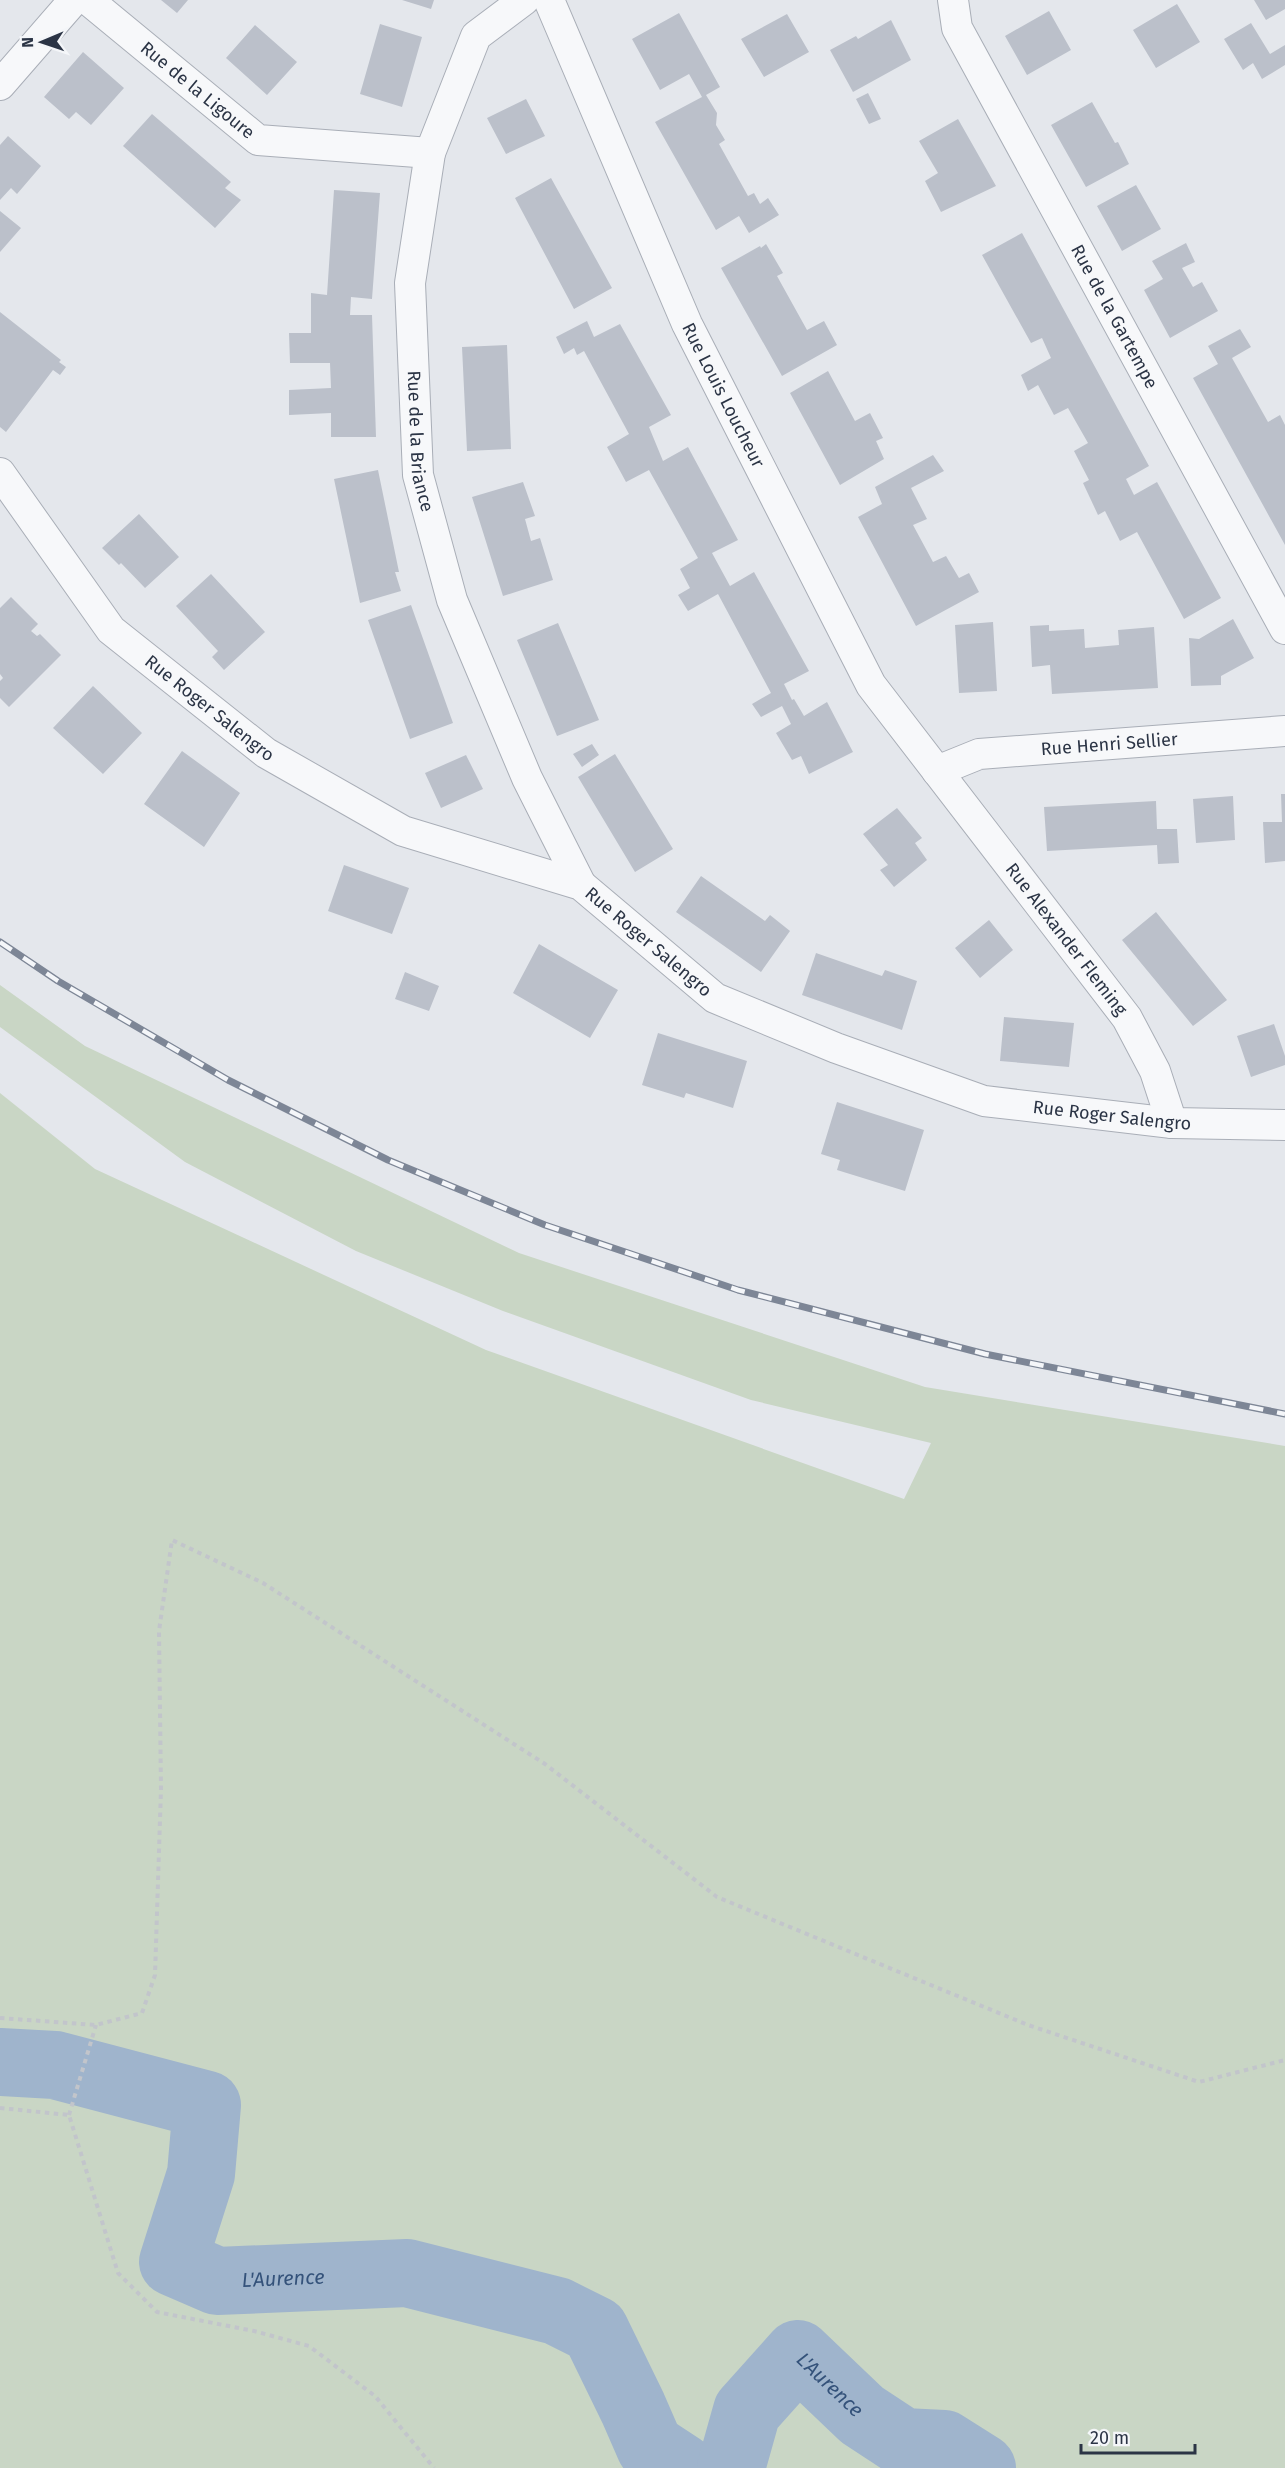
<svg xmlns="http://www.w3.org/2000/svg" width="1285" height="2468" font-family="'Fira Sans',sans-serif">
<style>
.green{fill:#c9d6c5}
.lines{fill:none;stroke-linecap:round;stroke-linejoin:round}
.river{stroke:#9fb4cc;stroke-width:68}
.building{fill:#bbc0ca}
.minor-casing{stroke:#a9aeb7;stroke-width:32}
.path{stroke:#c2c5cb;stroke-width:4;stroke-dasharray:4.5 4.5;stroke-linecap:butt}
.minor{stroke:#f7f8fa;stroke-width:30}
.rail-casing{stroke:#7d8696;stroke-width:7}
.rail{stroke:#f4f6f9;stroke-width:4.5;stroke-dasharray:14;stroke-linecap:butt}
.labels{text-anchor:middle;stroke-width:6;stroke-linejoin:round;paint-order:stroke}
.street-label{font-size:18px;fill:#2b3445;stroke:#f4f6f9}
.water-label{font-size:20px;font-style:italic;fill:#34527a;stroke:#f4f6f9}
</style>
<rect width="100%" height="100%" fill="#e4e7ec"/>
<!-- green -->
<path class="green" d="M 0,985 L 85,1046 L 519,1253 L 925,1387 L 1285,1446 L 1285,2468 L 0,2468 L 0,1093 L 95,1169 L 486,1350 L 904,1499 L 931,1443 L 751,1400 L 503,1311 L 356,1251 L 185,1162 L 15,1038 L 0,1027 Z"/>
<g class="lines">
<!-- river -->
<g class="river">
<path id="s1" d="M 0,2062 L 55,2065 L 207,2105 L 201,2174 L 173,2262 L 217,2281 L 407,2273 L 557,2311 L 595,2330 L 633,2408 L 650,2447 L 682,2468"/>
<path id="s2" d="M 731,2468 L 747,2411 L 798,2354 L 862,2415 L 903,2442 L 944,2444 L 982,2468"/>
</g>
</g>
<!-- building -->
<path class="building" d="M 161,0 L 188,0 L 177,13 Z
M 402,0 L 434,0 L 431,9 Z
M 1254,0 L 1285,0 L 1285,9 L 1266,20 Z
M 1177,4 L 1200,42 L 1156,68 L 1133,30 Z
M 1049,11 L 1071,50 L 1027,75 L 1005,36 Z
M 679,13 L 720,87 L 706,95 L 717,113 L 716,125 L 725,140 L 719,144 L 748,196 L 754,193 L 760,204 L 768,198 L 779,215 L 749,233 L 739,216 L 716,230 L 655,122 L 702,97 L 689,74 L 660,90 L 632,39 Z
M 787,14 L 809,52 L 764,77 L 741,39 Z
M 891,20 L 911,60 L 853,92 L 830,50 L 856,36 L 858,39 Z
M 1251,23 L 1270,54 L 1285,45 L 1285,65 L 1262,79 L 1253,63 L 1243,70 L 1224,39 Z
M 380,24 L 422,37 L 402,107 L 360,94 Z
M 255,25 L 297,62 L 267,95 L 226,58 Z
M 83,52 L 124,88 L 91,125 L 76,112 L 69,119 L 44,97 Z
M 868,93 L 881,119 L 869,124 L 856,99 Z
M 526,99 L 545,136 L 506,154 L 487,118 Z
M 1092,102 L 1115,143 L 1118,142 L 1129,164 L 1086,187 L 1051,125 Z
M 152,114 L 231,182 L 225,188 L 241,200 L 215,228 L 123,146 Z
M 958,119 L 996,186 L 941,212 L 925,181 L 938,173 L 919,141 Z
M 8,136 L 41,166 L 17,194 L 11,188 L 0,200 L 0,145 Z
M 551,178 L 612,288 L 574,309 L 515,198 Z
M 1136,185 L 1161,229 L 1122,251 L 1097,206 Z
M 334,190 L 380,193 L 372,299 L 351,297 L 350,315 L 372,315 L 376,437 L 331,437 L 331,413 L 289,415 L 289,390 L 331,388 L 330,363 L 290,363 L 289,333 L 311,333 L 311,293 L 327,295 Z
M 0,211 L 21,228 L 0,252 Z
M 1022,233 L 1149,466 L 1126,479 L 1134,495 L 1157,482 L 1221,598 L 1184,619 L 1137,532 L 1120,541 L 1105,511 L 1098,515 L 1083,483 L 1089,480 L 1074,451 L 1088,443 L 1068,408 L 1054,415 L 1038,385 L 1028,391 L 1021,375 L 1051,358 L 1042,338 L 1031,343 L 982,255 Z
M 1186,243 L 1195,262 L 1182,268 L 1193,287 L 1202,282 L 1218,311 L 1170,338 L 1144,290 L 1163,279 L 1152,261 Z
M 766,244 L 783,273 L 777,276 L 807,330 L 824,321 L 837,345 L 782,376 L 721,268 L 760,246 L 761,248 Z
M 0,312 L 61,360 L 59,362 L 66,367 L 60,375 L 53,370 L 6,432 L 0,427 Z
M 587,321 L 594,337 L 620,324 L 671,415 L 649,427 L 663,461 L 688,447 L 738,540 L 712,553 L 730,586 L 754,572 L 809,671 L 784,684 L 792,700 L 794,699 L 804,716 L 827,702 L 853,752 L 809,774 L 801,756 L 792,760 L 776,733 L 791,724 L 782,706 L 761,717 L 752,704 L 771,693 L 718,594 L 688,611 L 678,595 L 690,588 L 680,569 L 698,558 L 649,470 L 626,482 L 607,447 L 629,434 L 584,351 L 577,355 L 574,348 L 564,354 L 556,337 Z
M 1240,329 L 1251,347 L 1232,358 L 1268,422 L 1280,415 L 1285,425 L 1285,545 L 1193,378 L 1218,364 L 1208,346 Z
M 507,345 L 511,449 L 467,451 L 462,347 Z
M 828,371 L 855,421 L 870,413 L 883,438 L 876,441 L 884,459 L 840,485 L 790,393 Z
M 933,455 L 944,471 L 911,488 L 927,519 L 913,525 L 933,562 L 946,556 L 959,578 L 969,573 L 979,592 L 916,626 L 858,517 L 882,504 L 875,487 Z
M 378,470 L 399,572 L 395,572 L 401,591 L 360,603 L 334,479 Z
M 523,482 L 535,516 L 525,519 L 531,541 L 540,538 L 553,580 L 503,596 L 472,497 Z
M 139,514 L 179,557 L 145,588 L 121,563 L 119,565 L 102,548 Z
M 211,574 L 265,632 L 224,670 L 212,657 L 218,651 L 176,606 Z
M 11,597 L 38,624 L 31,631 L 37,636 L 40,634 L 61,655 L 9,707 L 0,698 L 0,681 L 3,678 L 0,674 L 0,608 Z
M 411,605 L 453,723 L 410,739 L 368,620 Z
M 1233,619 L 1254,658 L 1221,676 L 1221,685 L 1191,686 L 1189,638 L 1199,639 Z
M 993,622 L 997,691 L 959,693 L 955,625 Z
M 558,623 L 599,720 L 557,736 L 517,640 Z
M 1049,625 L 1049,631 L 1084,629 L 1085,648 L 1119,645 L 1118,630 L 1154,627 L 1158,688 L 1052,694 L 1050,665 L 1032,667 L 1030,626 Z
M 93,686 L 142,733 L 103,774 L 53,728 Z
M 592,744 L 599,755 L 582,767 L 573,754 Z
M 182,751 L 240,793 L 204,847 L 144,804 Z
M 615,754 L 673,849 L 635,872 L 578,777 Z
M 466,755 L 483,789 L 441,808 L 425,773 Z
M 1281,794 L 1285,794 L 1285,861 L 1265,863 L 1263,822 L 1282,822 Z
M 1233,796 L 1235,840 L 1196,843 L 1193,799 Z
M 1156,801 L 1157,829 L 1177,829 L 1179,863 L 1158,864 L 1157,845 L 1047,851 L 1044,807 Z
M 897,808 L 922,838 L 915,843 L 927,860 L 894,887 L 880,870 L 888,865 L 863,834 Z
M 344,865 L 409,888 L 392,934 L 328,911 Z
M 701,876 L 765,921 L 770,915 L 790,931 L 761,972 L 676,912 Z
M 1156,912 L 1227,1000 L 1193,1026 L 1122,940 Z
M 989,920 L 1013,950 L 980,978 L 955,948 Z
M 539,944 L 618,990 L 590,1038 L 513,993 Z
M 816,953 L 882,976 L 885,970 L 917,981 L 902,1030 L 802,995 Z
M 405,972 L 439,986 L 429,1011 L 395,999 Z
M 1004,1017 L 1074,1023 L 1069,1067 L 1000,1061 Z
M 1274,1024 L 1285,1056 L 1285,1065 L 1251,1077 L 1237,1036 Z
M 658,1033 L 747,1061 L 733,1108 L 686,1093 L 684,1098 L 642,1085 Z
M 837,1102 L 924,1130 L 905,1191 L 837,1170 L 840,1160 L 821,1154 Z"/>
<g class="lines">
<!-- minor casing -->
<g class="minor-casing">
<g id="minor">
<path id="s3" d="M 88,0 L 258,140 L 430,153"/>
<path id="s4" d="M 524,0 L 476,36 L 430,153 L 410,283 L 418,475 L 452,600 L 527,778 L 581,885"/>
<path id="s5" d="M 549,0 L 687,324 L 871,685 L 1127,1018 L 1155,1071 L 1172,1123"/>
<path id="s6" d="M 953,0 L 957,28 L 1285,629"/>
<path d="M 0,85 L 74,0"/>
<path id="s7" d="M 0,473 L 111,630 L 266,753 L 403,831 L 581,885 L 715,998 L 836,1048 L 984,1101 L 1172,1123 L 1285,1125"/>
<path id="s8" d="M 937,771 L 979,754 L 1285,731"/>
</g>
</g>
<!-- path -->
<path class="path" d="M 0,2018 L 96,2025 L 142,2013 L 155,1975 L 161,1789 L 159,1631 L 172,1540 L 263,1583 L 545,1764 L 717,1897 L 1028,2025 L 1199,2082 L 1285,2060
M 0,2108 L 69,2115 L 118,2273 L 157,2312 L 254,2331 L 309,2346 L 375,2396 L 434,2468
M 69,2115 L 96,2025"/>
<!-- minor -->
<use href="#minor" class="minor"/>
<!-- rail casing -->
<g class="rail-casing">
<path id="rail" d="M 0,942 L 58,981 L 228,1080 L 388,1160 L 545,1225 L 738,1290 L 985,1354 L 1285,1414"/>
</g>
<!-- rail -->
<use href="#rail" class="rail"/>
</g>
<g class="labels">
<!-- street labels -->
<g class="street-label">
<text dy="6" stroke="none"><textPath href="#s3" startOffset="142">Rue de la Ligoure</textPath></text>
<text dy="6" stroke="none"><textPath href="#s6" startOffset="357">Rue de la Gartempe</textPath></text>
<text dy="6" stroke="none"><textPath href="#s5" startOffset="432">Rue Louis Loucheur</textPath></text>
<text dy="6" stroke="none"><textPath href="#s4" startOffset="476">Rue de la Briance</textPath></text>
<text dy="6" stroke="none"><textPath href="#s7" startOffset="318">Rue Roger Salengro</textPath></text>
<text dy="6" stroke="none"><textPath href="#s8" startOffset="176">Rue Henri Sellier</textPath></text>
<text dy="6" stroke="none"><textPath href="#s5" startOffset="1078">Rue Alexander Fleming</textPath></text>
<text dy="6" stroke="none"><textPath href="#s7" startOffset="822">Rue Roger Salengro</textPath></text>
<text dy="6" stroke="none"><textPath href="#s7" startOffset="1326">Rue Roger Salengro</textPath></text>
</g>
<!-- water labels -->
<g class="water-label">
<text dy="7" stroke="none"><textPath href="#s1" startOffset="488">L'Aurence</textPath></text>
<text dy="7" stroke="none"><textPath href="#s2" startOffset="180">L'Aurence</textPath></text>
</g>
</g>
<!-- north arrow -->
<g transform="translate(42 42) rotate(268)" stroke="#f4f6f9" stroke-width="4.5" paint-order="stroke">
<path d="M0-4.5L10 22L0 15L-10 22Z" fill="#2b3445"/>
<text y="-9" font-size="16" font-weight="bold" text-anchor="middle" fill="#2b3445">N</text>
</g>
<!-- scale -->
<path d="M1081 2444v9h114v-9" fill="none" stroke="#2b3445" stroke-width="3"/>
<text x="1090" y="2444" font-size="18" fill="#2b3445" stroke="#f4f6f9" stroke-width="4.5" paint-order="stroke">20 m</text>
</svg>
